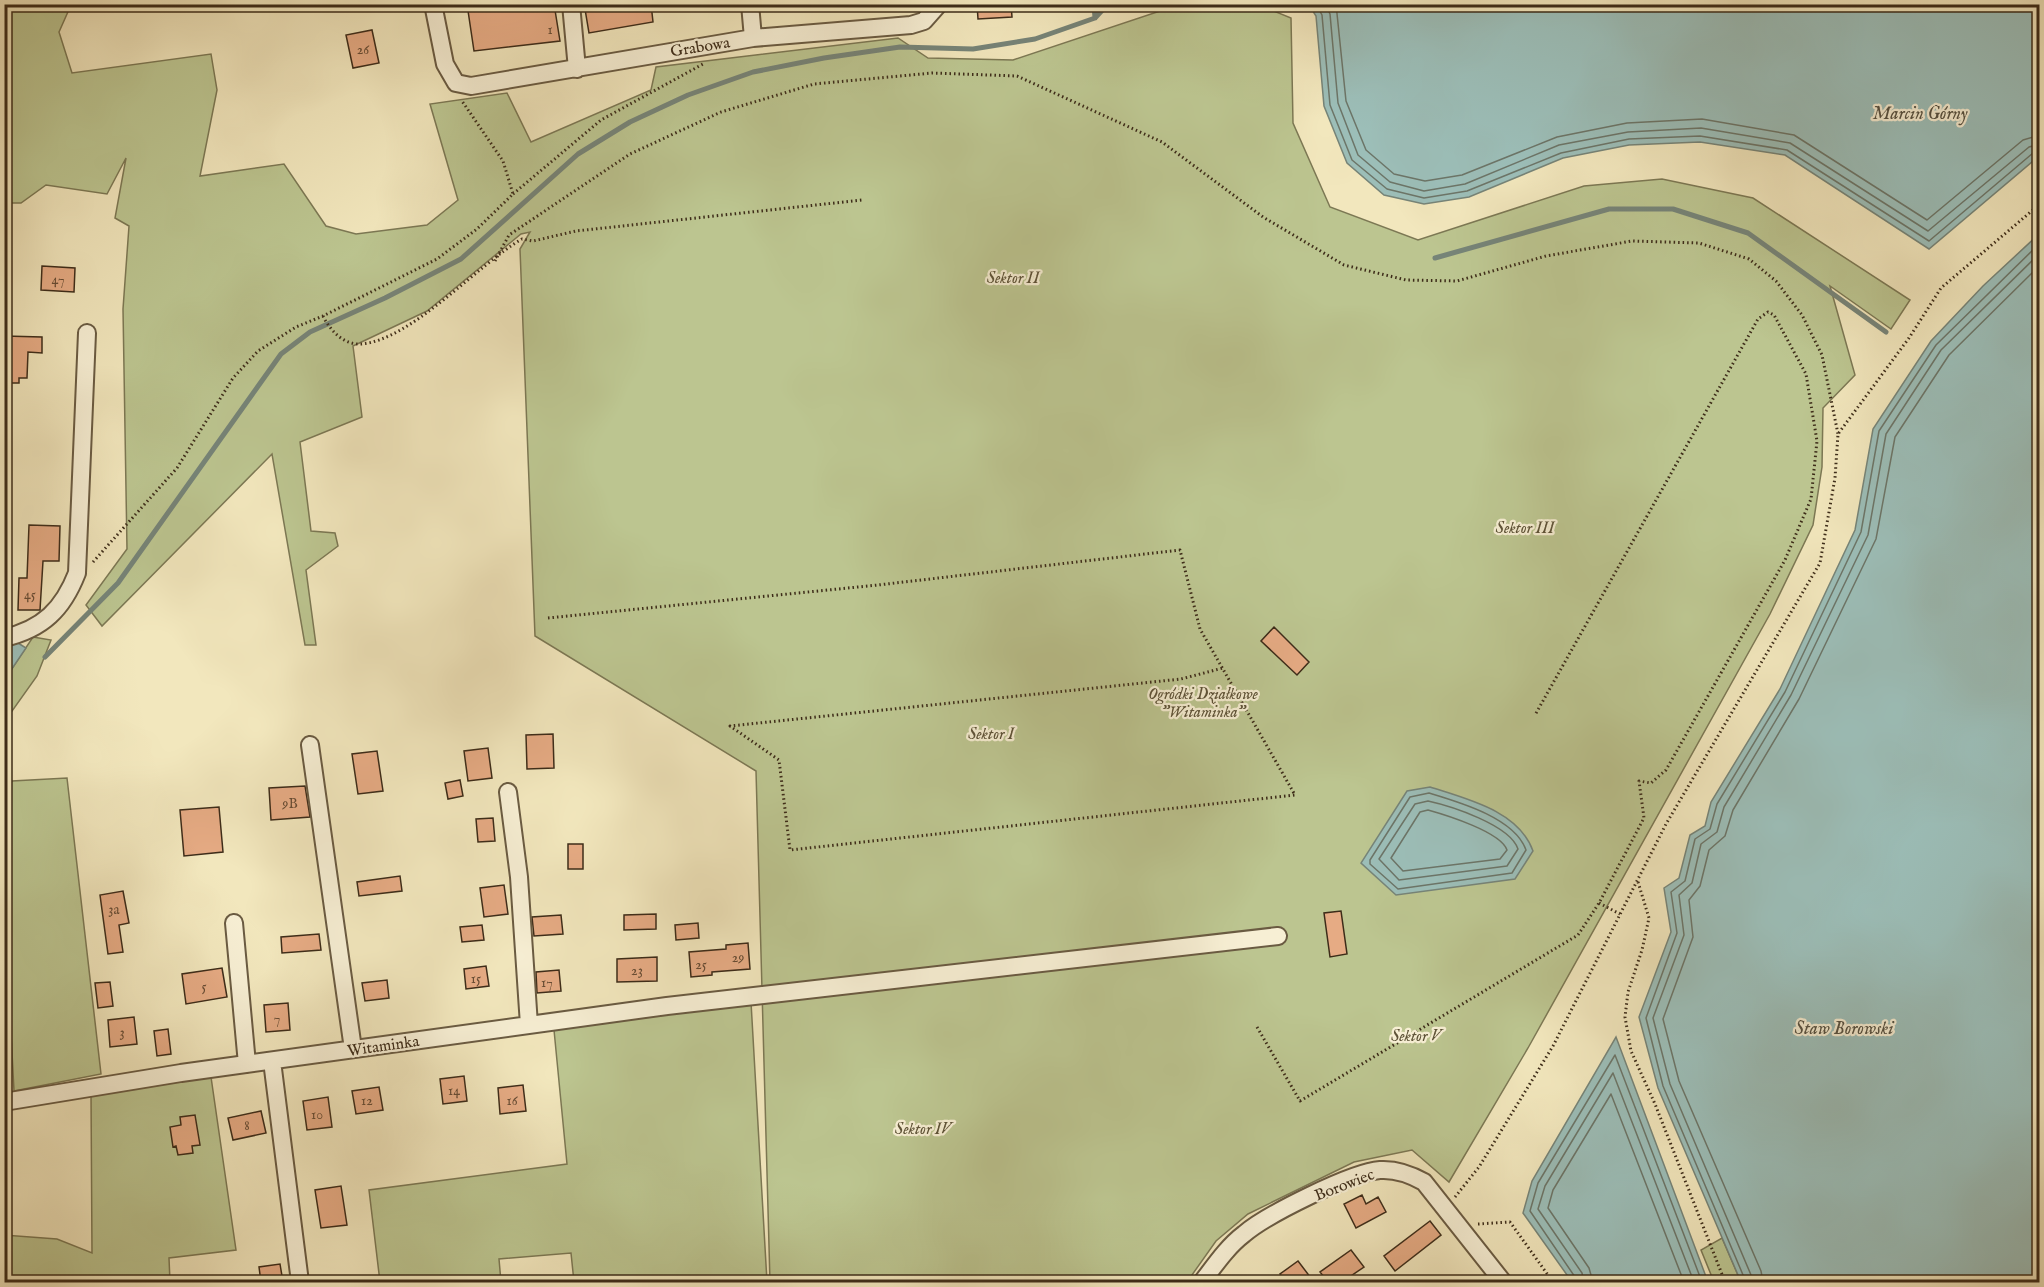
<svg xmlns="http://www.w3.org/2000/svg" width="2044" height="1287" font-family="'IM FELL English',serif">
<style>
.green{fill:#bcc590;stroke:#7c7854;stroke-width:1.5}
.water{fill:#9cbeb8;stroke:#768478;stroke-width:1.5}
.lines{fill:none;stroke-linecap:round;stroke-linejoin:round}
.shore{stroke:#6c7568;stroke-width:1.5}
.stream{stroke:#768478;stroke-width:5}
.building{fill:#e6ab84;stroke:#3d2c19;stroke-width:1.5}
.minor-casing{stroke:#6a5b42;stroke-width:20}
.path{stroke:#3d2c19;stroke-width:3;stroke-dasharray:1.5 3;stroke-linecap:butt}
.minor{stroke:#f7efd4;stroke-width:16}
.labels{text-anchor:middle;stroke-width:4.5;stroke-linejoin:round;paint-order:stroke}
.number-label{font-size:14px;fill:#674c34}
.street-label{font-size:16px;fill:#3d2c19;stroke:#f7efd4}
.park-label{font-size:16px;font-style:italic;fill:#5d5237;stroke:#f7efd4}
.water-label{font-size:18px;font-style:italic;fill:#555041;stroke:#f7efd4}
</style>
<rect width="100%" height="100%" fill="#f2e7bd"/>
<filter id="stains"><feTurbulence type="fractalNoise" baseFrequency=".00333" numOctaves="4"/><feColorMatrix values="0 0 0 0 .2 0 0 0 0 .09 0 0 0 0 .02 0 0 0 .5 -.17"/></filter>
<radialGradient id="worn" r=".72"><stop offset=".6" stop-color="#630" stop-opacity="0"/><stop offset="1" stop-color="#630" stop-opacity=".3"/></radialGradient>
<!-- green -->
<path class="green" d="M 4,5 L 71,5 L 59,32 L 72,73 L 211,54 L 217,90 L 200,176 L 284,164 L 326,226 L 356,234 L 427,225 L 458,200 L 430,104 L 507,93 L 531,142 L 651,90 L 656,67 L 898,38 L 928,58 L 1013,60 L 1178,5 L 1259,5 L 1291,18 L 1293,123 L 1330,207 L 1418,240 L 1584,186 L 1662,179 L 1753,198 L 1910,300 L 1891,329 L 1830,286 L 1855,375 L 1823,408 L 1822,467 L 1813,525 L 1770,614 L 1528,1048 L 1449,1182 L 1412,1150 L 1354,1162 L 1248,1214 L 1216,1241 L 1187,1282 L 770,1282 L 756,771 L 535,636 L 520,249 L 530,232 L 521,234 L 427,311 L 353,346 L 362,417 L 300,442 L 311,531 L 335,533 L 338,546 L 306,570 L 316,645 L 305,645 L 272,454 L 102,626 L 86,605 L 127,549 L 123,309 L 129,226 L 115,218 L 126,158 L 107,194 L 46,185 L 21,203 L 5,203 Z
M 33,637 L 51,640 L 37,676 L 5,721 L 5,679 Z
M 67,778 L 101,1074 L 14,1091 L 10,1014 L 4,1014 L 5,796 L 12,781 Z
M 751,1002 L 767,1282 L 574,1282 L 571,1253 L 499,1259 L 501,1282 L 380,1282 L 369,1190 L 567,1164 L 554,1030 Z
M 211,1077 L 236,1250 L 169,1258 L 170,1282 L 5,1282 L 4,1235 L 57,1239 L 92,1253 L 91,1093 Z
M 1722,1238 L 1741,1282 L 1714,1282 L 1701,1250 Z"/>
<!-- water -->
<path class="water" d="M 1309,5 L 2039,5 L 2039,156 L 1929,249 L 1785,155 L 1700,142 L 1629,145 L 1563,158 L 1469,197 L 1424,204 L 1384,195 L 1347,163 L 1324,106 L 1316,16 Z
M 2039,234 L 2039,1282 L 1741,1282 L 1658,1088 L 1639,1017 L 1671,932 L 1664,888 L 1679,878 L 1690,835 L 1705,826 L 1711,802 L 1780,689 L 1855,530 L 1873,429 L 1931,341 L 1983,286 Z
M 18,643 L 26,648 L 5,679 L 5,647 Z
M 1430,787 C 1467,799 1519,811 1533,851 L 1515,879 L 1396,895 L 1361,863 L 1407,791 Z
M 1616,1037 L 1708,1282 L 1572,1282 L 1523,1213 L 1532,1181 Z"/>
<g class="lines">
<!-- shore -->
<path class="shore" d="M 1316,4 L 1322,15 L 1330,105 L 1352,160 L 1387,189 L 1424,198 L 1467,191 L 1561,153 L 1629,139 L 1700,136 L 1787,150 L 1929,241 L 2033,153 L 2040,151
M 1325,4 L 1330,14 L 1338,103 L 1358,155 L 1390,182 L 1424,191 L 1465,184 L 1559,145 L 1628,132 L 1701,128 L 1790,143 L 1928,231 L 2029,147 L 2040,144
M 1336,4 L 1346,101 L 1366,150 L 1394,174 L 1425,181 L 1462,175 L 1557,137 L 1627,123 L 1702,119 L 1794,135 L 1927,220 L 2023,140 L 2040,135
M 1429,793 C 1459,802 1515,818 1526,850 L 1512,873 L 1398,889 L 1370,864 L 1370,860 L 1410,797 Z
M 1428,801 C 1451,806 1510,825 1518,849 L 1507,866 L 1399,880 L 1379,859 L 1415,804 Z
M 1428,810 C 1446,815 1501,832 1507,850 L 1500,859 L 1403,871 L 1391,858 L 1420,812 Z
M 1576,1282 L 1575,1277 L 1530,1211 L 1538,1183 L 1615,1055 L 1702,1282
M 1584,1282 L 1582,1273 L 1538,1209 L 1545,1186 L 1613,1073 L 1694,1282
M 1593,1282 L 1589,1268 L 1548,1208 L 1553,1190 L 1611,1094 L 1684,1282
M 1746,1282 L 1663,1086 L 1646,1018 L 1677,933 L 1671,892 L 1685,881 L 1695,839 L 1710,829 L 1717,804 L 1785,692 L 1861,532 L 1879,431 L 1936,345 L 2040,243
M 1754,1282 L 1670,1084 L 1653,1018 L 1684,935 L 1679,895 L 1692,883 L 1701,844 L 1717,832 L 1724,807 L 1791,695 L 1868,535 L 1886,434 L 1941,350 L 2040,253
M 1763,1282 L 1761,1271 L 1679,1081 L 1663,1019 L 1693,937 L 1689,900 L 1700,886 L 1709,850 L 1725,836 L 1733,810 L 1799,699 L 1876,539 L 1895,437 L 1949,355 L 2040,265"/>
<!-- stream -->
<path class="stream" d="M 1094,4 L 1095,18
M 1435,258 L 1609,209 L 1673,209 L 1748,233 L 1886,332
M 45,657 L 118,583 L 281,354 L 310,332 L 385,298 L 461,259 L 578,154 L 630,122 L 688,95 L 753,72 L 824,58 L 900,47 L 973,49 L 1035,39 L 1095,18 L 1108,4"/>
</g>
<!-- building -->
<path class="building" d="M 467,4 L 554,4 L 560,41 L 474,51 Z
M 613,4 L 651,4 L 653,22 L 589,33 L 585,9 Z
M 977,4 L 1011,4 L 1012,17 L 978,19 Z
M 372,30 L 379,63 L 353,68 L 346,35 Z
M 42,266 L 75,268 L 74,292 L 41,290 Z
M 4,336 L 42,337 L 42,353 L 28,352 L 27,378 L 19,378 L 19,383 L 4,383 Z
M 29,525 L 60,526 L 59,561 L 43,561 L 40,610 L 18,610 L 19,578 L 27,578 Z
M 1274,627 L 1309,662 L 1297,675 L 1261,641 Z
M 553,734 L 554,768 L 527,769 L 526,735 Z
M 488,748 L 492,778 L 468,781 L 464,751 Z
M 377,751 L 383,791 L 358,794 L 352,754 Z
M 460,780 L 463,796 L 448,799 L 445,783 Z
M 305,786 L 310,817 L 271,820 L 269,788 Z
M 219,807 L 223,852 L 184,856 L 180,810 Z
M 493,818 L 495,841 L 478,842 L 476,819 Z
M 568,844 L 583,844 L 583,869 L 568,869 Z
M 400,876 L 402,891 L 359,896 L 357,882 Z
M 504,885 L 508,914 L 484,917 L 480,888 Z
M 123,891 L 129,923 L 119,925 L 123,952 L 108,954 L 100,895 Z
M 1341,911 L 1347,954 L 1330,957 L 1324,913 Z
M 656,914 L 656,929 L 624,930 L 624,915 Z
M 561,915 L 563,934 L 534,936 L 532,917 Z
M 698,923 L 699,938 L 676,940 L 675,925 Z
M 482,925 L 484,940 L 462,942 L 460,927 Z
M 319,934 L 321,950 L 282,953 L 281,937 Z
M 748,943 L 750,969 L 712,972 L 712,975 L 691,977 L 689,952 L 726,949 L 726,945 Z
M 657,957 L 657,981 L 617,982 L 617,959 Z
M 486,966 L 489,986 L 466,989 L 464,969 Z
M 222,968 L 227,997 L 186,1004 L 182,974 Z
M 559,970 L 561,991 L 537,993 L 536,972 Z
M 387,980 L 389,998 L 365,1001 L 362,983 Z
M 110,982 L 113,1006 L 98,1008 L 95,983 Z
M 288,1003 L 290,1030 L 266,1032 L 264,1005 Z
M 134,1017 L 137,1044 L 110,1047 L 108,1020 Z
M 168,1029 L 171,1054 L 157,1056 L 154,1031 Z
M 464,1076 L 467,1101 L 443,1104 L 440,1079 Z
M 523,1085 L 526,1111 L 500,1114 L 498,1088 Z
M 379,1087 L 383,1110 L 356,1114 L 352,1091 Z
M 328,1097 L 332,1127 L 307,1130 L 303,1101 Z
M 261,1111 L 266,1133 L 233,1140 L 228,1118 Z
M 195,1115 L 200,1145 L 192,1146 L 193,1153 L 178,1155 L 176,1146 L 173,1147 L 170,1127 L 181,1125 L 180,1117 Z
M 341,1186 L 347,1225 L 321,1228 L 315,1190 Z
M 1362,1195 L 1366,1204 L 1378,1197 L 1386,1212 L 1356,1228 L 1344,1204 Z
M 1430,1221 L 1441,1235 L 1395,1271 L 1384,1256 Z
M 1351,1250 L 1364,1267 L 1342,1282 L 1328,1282 L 1320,1272 Z
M 1298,1261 L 1314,1282 L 1286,1282 L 1280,1274 Z
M 280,1264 L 283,1282 L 261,1282 L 259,1267 Z"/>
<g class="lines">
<!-- minor casing -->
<g class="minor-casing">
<path id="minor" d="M 433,4 L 445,64 L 456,83 L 471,86 L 753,38 L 911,25 L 924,21 L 939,4
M 571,4 L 577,69
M 750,4 L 753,38
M 4,638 C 43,629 63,609 77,573 L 87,333
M 310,745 L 353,1049
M 508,792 L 519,877 L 529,1025
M 234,923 L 247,1064
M 272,1061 L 300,1282
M 4,1102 L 181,1073 L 667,1006 L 1278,936
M 1202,1282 C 1215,1265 1227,1247 1244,1234 C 1266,1215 1352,1172 1380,1170 C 1396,1169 1410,1174 1424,1182 L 1503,1282"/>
</g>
<!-- path -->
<path class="path" d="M 513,194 L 601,120 L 703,64
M 495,261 L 509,235 L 630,154 L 721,112 L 814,84 L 932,73 L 1017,76 L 1162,142 L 1263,217 L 1344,265 L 1406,280 L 1457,281 L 1546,256 L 1632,241 L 1699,243 L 1749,259 L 1776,281 L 1802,315 L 1822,355 L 1838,434
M 323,316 C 330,330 343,345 361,344 C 412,340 478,264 522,239 L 533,241 L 576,231 L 862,200
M 93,562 L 177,468 L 233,378 L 258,351 L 296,327 L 323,316 L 437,259 L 477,229 L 513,194 L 503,161 L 462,101
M 548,618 L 878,585 L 1180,550 L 1200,629 L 1295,795 L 790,850 L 779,760 L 730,726 L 1181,679 L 1223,668
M 1638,882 L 1649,918 L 1642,950 L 1628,992 L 1625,1017 L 1631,1051 L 1655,1104 L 1725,1282
M 1599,903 L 1620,914
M 1257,1027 L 1300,1101 L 1578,935 L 1599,903 L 1644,818 L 1639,781 L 1651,783 L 1666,770 L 1785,560 L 1811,499 L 1817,441 L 1806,374 L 1774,315 L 1768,312 L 1758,319 L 1535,715
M 1455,1197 L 1479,1167 L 1553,1046 L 1666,824 L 1820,563 L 1835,478 L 1838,434 L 1909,338 L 1941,288 L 2040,204
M 1478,1224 L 1510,1222 L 1553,1282"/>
<!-- minor -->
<use href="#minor" class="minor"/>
</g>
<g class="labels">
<!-- number labels -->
<g class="number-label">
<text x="550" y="34">1</text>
<text x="363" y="54">26</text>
<text x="58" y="284">47</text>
<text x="30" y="599">45</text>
<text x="290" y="808">9B</text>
<text x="114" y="914">3a</text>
<text x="738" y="962">29</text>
<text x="701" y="969">25</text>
<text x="637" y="975">23</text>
<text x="476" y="983">15</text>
<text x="547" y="987">17</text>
<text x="204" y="991">5</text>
<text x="277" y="1023">7</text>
<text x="122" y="1037">3</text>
<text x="454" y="1095">14</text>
<text x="367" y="1105">12</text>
<text x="512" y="1105">16</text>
<text x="317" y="1119">10</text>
<text x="247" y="1130">8</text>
</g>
<!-- street labels -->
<g class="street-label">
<text transform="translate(700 46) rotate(-9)" y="6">Grabowa</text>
<text transform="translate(383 1045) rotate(-8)" y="6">Witaminka</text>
<text transform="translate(1344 1184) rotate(-21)" y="6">Borowiec</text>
</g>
<!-- park labels -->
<g class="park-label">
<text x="1013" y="283">Sektor II</text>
<text x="1525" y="533">Sektor III</text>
<text x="1203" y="699">Ogródki Działkowe<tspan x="1203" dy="18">"Witaminka"</tspan></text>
<text x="991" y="739">Sektor I</text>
<text x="1416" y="1041">Sektor V</text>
<text x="923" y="1134">Sektor IV</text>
</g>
<!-- water labels -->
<g class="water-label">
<text x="1920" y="119">Marcin Górny</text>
<text x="1844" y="1034">Staw Borowski</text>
</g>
</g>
<!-- margin -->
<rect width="2044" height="1287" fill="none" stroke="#f2e7bd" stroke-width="24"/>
<rect x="6" y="6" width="2032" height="1275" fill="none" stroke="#3d2c19" stroke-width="3"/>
<rect x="12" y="12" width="2020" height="1263" fill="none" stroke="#3d2c19" stroke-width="1.5"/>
<rect width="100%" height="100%" filter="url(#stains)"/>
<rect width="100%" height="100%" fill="url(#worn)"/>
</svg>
